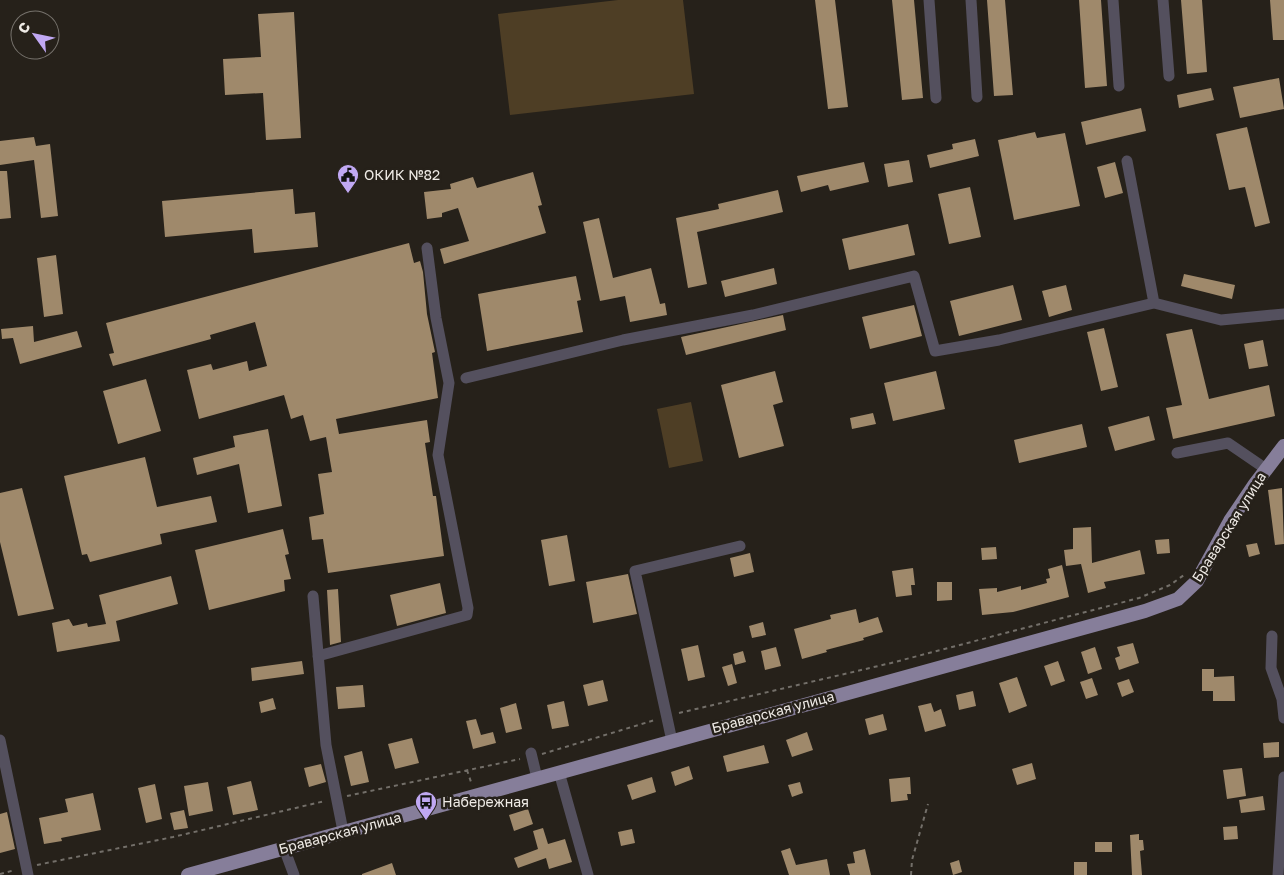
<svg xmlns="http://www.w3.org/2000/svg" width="1284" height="875" font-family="'Golos Text',sans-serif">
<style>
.green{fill:#4e3e25}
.building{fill:#9f896b}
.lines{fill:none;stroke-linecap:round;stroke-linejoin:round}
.path{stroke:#736f69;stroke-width:2;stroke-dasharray:4 4;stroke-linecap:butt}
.minor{stroke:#54505e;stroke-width:11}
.major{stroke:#867e9a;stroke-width:14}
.labels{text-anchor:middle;stroke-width:5;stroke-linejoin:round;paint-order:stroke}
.poi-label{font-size:14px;fill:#efebe6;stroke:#26211a;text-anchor:start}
.street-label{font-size:14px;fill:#efebe6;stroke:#26211a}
</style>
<rect width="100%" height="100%" fill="#26211a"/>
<!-- green -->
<path class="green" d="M 618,0 L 683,0 L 694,94 L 510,115 L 498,14 Z
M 691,402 L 703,461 L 669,468 L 657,409 Z"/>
<!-- building -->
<path class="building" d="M 815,0 L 835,0 L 848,107 L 828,109 Z
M 892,0 L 914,0 L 923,98 L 902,100 Z
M 987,0 L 1005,0 L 1013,95 L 994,96 Z
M 1079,0 L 1101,0 L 1107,86 L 1085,88 Z
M 1181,0 L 1202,0 L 1207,72 L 1187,74 Z
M 1270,0 L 1284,0 L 1284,40 L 1273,40 Z
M 294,12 L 301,138 L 266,140 L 263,93 L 225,95 L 223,59 L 261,57 L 258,14 Z
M 1279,78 L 1284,109 L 1240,118 L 1233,87 Z
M 1211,88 L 1214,100 L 1179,108 L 1177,95 Z
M 1141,108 L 1146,131 L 1086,145 L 1081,122 Z
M 1247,127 L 1270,223 L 1255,227 L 1245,187 L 1229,190 L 1216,134 Z
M 1035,132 L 1037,138 L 1065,133 L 1080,206 L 1014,220 L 998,140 Z
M 34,137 L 36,146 L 50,144 L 58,216 L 41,218 L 34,160 L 0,165 L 0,141 Z
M 975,139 L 979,156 L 930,168 L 927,155 L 953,149 L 952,144 Z
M 909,160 L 913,182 L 888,187 L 884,164 Z
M 864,162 L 869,182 L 830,191 L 828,185 L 801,192 L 797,176 Z
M 1115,162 L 1123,193 L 1105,198 L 1097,167 Z
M 0,171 L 7,171 L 11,218 L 0,219 Z
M 533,172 L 542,205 L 538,206 L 546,233 L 444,264 L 440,249 L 469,241 L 458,208 L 442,213 L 442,217 L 427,219 L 424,192 L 451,189 L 450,184 L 473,177 L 477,188 Z
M 970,187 L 981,237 L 949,244 L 938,194 Z
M 293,189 L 295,214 L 315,212 L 318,247 L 254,253 L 252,229 L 165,237 L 162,201 Z
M 778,190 L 783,212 L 697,232 L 707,284 L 688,288 L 676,218 L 719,209 L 718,204 Z
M 599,218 L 613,278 L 651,268 L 660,304 L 665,303 L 667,315 L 630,322 L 625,296 L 600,301 L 583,222 Z
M 908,224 L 915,255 L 849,270 L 842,239 Z
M 409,243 L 414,263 L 420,261 L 423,272 L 427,314 L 435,352 L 432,353 L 438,398 L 336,419 L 339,434 L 427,420 L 430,442 L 425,443 L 433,496 L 436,496 L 444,556 L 328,573 L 323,539 L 312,540 L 309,517 L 324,514 L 318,474 L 332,472 L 326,437 L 310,441 L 303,415 L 291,419 L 284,395 L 199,419 L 187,370 L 211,364 L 213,370 L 247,361 L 249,371 L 267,366 L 255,322 L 210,335 L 211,339 L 113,366 L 109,354 L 114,353 L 106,323 Z
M 56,255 L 63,314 L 44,317 L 37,258 Z
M 774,268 L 777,284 L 725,297 L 721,281 Z
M 1184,274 L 1235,285 L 1232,299 L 1181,286 Z
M 576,276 L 581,300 L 577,301 L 583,332 L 487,351 L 478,294 Z
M 1013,285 L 1022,320 L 959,336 L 950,301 Z
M 1066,285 L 1072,310 L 1049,317 L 1042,291 Z
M 914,305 L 922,336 L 870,349 L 862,317 Z
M 783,315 L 786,330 L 686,355 L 681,337 Z
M 33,326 L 34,342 L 77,331 L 82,347 L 20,364 L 13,338 L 2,339 L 1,329 Z
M 1104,328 L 1118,387 L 1101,391 L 1087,332 Z
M 1192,329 L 1209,399 L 1269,385 L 1275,416 L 1173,439 L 1166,408 L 1182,405 L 1166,334 Z
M 1263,340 L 1268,366 L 1249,369 L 1244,344 Z
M 775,371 L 783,402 L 773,405 L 784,446 L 739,458 L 721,385 Z
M 936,371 L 945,409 L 893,421 L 884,383 Z
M 146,379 L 161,431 L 118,444 L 103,391 Z
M 873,413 L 876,424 L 852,429 L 850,418 Z
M 1149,416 L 1155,440 L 1115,451 L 1108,427 Z
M 1082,424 L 1087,447 L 1019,463 L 1014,440 Z
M 268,429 L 282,506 L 248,513 L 239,464 L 197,475 L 193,458 L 235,447 L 233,436 Z
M 145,457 L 157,507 L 211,496 L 217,522 L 160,534 L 162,544 L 90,562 L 87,554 L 82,555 L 64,476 Z
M 22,488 L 54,609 L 18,616 L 0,542 L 0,493 Z
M 1282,488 L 1284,544 L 1275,545 L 1268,490 Z
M 1091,527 L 1092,563 L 1140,550 L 1145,574 L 1104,582 L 1106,588 L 1088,593 L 1081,564 L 1066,566 L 1064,550 L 1073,549 L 1073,528 Z
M 283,529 L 289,554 L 285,555 L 291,579 L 284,580 L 285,591 L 209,610 L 195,550 Z
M 567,535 L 575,581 L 549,586 L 541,540 Z
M 1169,539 L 1170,553 L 1157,554 L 1155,540 Z
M 1257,543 L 1260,554 L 1249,557 L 1246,545 Z
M 996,547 L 997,559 L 982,560 L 981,548 Z
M 750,553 L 754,572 L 734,577 L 730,558 Z
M 1062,565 L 1069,597 L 1013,612 L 982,615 L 979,589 L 997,588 L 997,592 L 1021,586 L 1021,590 L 1047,583 L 1046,579 L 1050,578 L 1048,569 Z
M 913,568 L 915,585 L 911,585 L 912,595 L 896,597 L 892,571 Z
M 628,574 L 637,614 L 593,623 L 586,582 Z
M 171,576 L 178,604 L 116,621 L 120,641 L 57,652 L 52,623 L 69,619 L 73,626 L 87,623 L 88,627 L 106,624 L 99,595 Z
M 937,582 L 952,582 L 952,600 L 937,601 Z
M 440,583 L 446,613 L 397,626 L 390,595 Z
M 338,589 L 341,642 L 330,645 L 327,590 Z
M 856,609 L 859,623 L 878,617 L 883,632 L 863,638 L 864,640 L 826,650 L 827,652 L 802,659 L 794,629 L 831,619 L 830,615 Z
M 763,622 L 766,635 L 752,638 L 749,626 Z
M 1133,643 L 1139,663 L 1119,670 L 1115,658 L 1120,656 L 1117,647 Z
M 698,645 L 705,677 L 688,681 L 681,649 Z
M 776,647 L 781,666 L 765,670 L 761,651 Z
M 1095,647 L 1102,669 L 1088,674 L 1081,652 Z
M 743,651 L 746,662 L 735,665 L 733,654 Z
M 302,661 L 304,674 L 252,681 L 251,668 Z
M 1058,661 L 1065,681 L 1051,686 L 1044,666 Z
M 732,664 L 737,683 L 728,686 L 722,667 Z
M 1202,669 L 1214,669 L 1214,677 L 1234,676 L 1235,701 L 1213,701 L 1213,691 L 1202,691 Z
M 1017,677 L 1027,706 L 1009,713 L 999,683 Z
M 1092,678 L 1098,695 L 1086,699 L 1080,682 Z
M 1129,679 L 1134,692 L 1122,697 L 1117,683 Z
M 603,680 L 608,701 L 588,706 L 583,685 Z
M 363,685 L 365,707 L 338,709 L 336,687 Z
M 973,691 L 976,706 L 959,710 L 956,695 Z
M 273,698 L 276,709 L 261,713 L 259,702 Z
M 564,701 L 569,726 L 552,729 L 547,705 Z
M 516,703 L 522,729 L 506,733 L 500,708 Z
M 931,703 L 934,712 L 941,709 L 946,726 L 925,732 L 918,706 Z
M 883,714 L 887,730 L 869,735 L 865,719 Z
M 476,719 L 481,735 L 493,732 L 496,743 L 473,749 L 466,721 Z
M 807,732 L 813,750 L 792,757 L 786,740 Z
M 412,738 L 419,763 L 395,769 L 388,744 Z
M 1279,742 L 1279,757 L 1264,758 L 1263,743 Z
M 764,745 L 769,763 L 727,772 L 723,756 Z
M 362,751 L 369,782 L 351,786 L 344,756 Z
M 1032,763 L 1036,779 L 1017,785 L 1012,769 Z
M 321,764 L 326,782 L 309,787 L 304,768 Z
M 689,766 L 693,779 L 675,786 L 671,772 Z
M 1242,768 L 1246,796 L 1227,799 L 1223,770 Z
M 652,777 L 656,792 L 632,800 L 627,785 Z
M 910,777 L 911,794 L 907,794 L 908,800 L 891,802 L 889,779 Z
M 251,781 L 258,810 L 233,815 L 227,787 Z
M 208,782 L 213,811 L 189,816 L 184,786 Z
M 800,782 L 803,793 L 792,797 L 788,785 Z
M 155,784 L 162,819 L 146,823 L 138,788 Z
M 93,793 L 101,830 L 61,838 L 62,841 L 44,844 L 39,818 L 68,812 L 65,799 Z
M 1263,796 L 1265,810 L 1241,813 L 1239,800 Z
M 528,809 L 533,824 L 514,831 L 509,815 Z
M 184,810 L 188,828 L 174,830 L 170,813 Z
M 7,812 L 15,849 L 0,853 L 0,814 Z
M 1237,826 L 1238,839 L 1224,840 L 1223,827 Z
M 543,828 L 548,844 L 565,839 L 572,862 L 549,869 L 546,858 L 518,868 L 514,858 L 538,849 L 533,831 Z
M 632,829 L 635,843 L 621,846 L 618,832 Z
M 1139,834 L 1139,840 L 1143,840 L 1144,850 L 1140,851 L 1142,875 L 1132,875 L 1130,835 Z
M 1095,842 L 1112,842 L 1112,852 L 1095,852 Z
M 790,848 L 796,865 L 827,859 L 830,875 L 789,875 L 781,851 Z
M 865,849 L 871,875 L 850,875 L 847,864 L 855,863 L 853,852 Z
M 959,860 L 962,872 L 953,875 L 950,863 Z
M 1074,862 L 1087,862 L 1087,875 L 1074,875 Z
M 392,863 L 396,875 L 362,875 L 362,874 Z"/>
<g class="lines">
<!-- path -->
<path class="path" d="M 679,713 L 891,663 L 1139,598 L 1170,585 L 1184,575
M 542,754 L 655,720
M 467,770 L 471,782
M 347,796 L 520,759
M 37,865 L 173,837 L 325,801
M 0,874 L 15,870
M 911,875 L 912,860 L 928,804"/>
<!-- minor -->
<path class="minor" d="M 929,0 L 936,98
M 971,0 L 977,97
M 1113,0 L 1119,86
M 1163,0 L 1169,76
M 1127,161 L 1154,303
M 466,378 L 623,340 L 753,315 L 914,276 L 935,351 L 999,340 L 1154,303 L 1221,320 L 1284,314
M 1177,453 L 1228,443 L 1266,469
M 313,596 L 326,745 L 343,831
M 1272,636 L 1271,668 L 1282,699 L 1284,718
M 318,656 L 467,615 L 468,608 L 438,455 L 449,383 L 436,318 L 427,248
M 0,740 L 28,875
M 672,741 L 635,571 L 740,546
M 531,753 L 537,778
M 559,772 L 588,875
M 284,848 L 294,875
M 1278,875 L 1284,777"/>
<!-- major -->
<path class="major" d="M 188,875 L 1145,611 L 1178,599 L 1197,581 L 1230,521 L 1255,484 L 1284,446"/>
</g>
<!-- icons -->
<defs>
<g id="civic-pin" transform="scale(1.125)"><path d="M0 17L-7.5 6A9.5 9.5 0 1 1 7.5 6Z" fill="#c0a8f3" stroke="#26211a"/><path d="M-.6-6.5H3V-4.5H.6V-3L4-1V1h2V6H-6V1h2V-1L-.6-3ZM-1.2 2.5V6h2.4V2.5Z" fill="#111"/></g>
<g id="bus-pin" transform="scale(1.125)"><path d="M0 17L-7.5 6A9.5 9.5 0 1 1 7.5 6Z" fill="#c0a8f3" stroke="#26211a"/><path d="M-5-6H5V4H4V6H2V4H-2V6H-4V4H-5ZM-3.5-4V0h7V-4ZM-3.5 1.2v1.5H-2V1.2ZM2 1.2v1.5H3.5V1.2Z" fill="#111"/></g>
</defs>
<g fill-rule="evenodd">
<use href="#civic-pin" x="348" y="175"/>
<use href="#bus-pin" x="426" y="802"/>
</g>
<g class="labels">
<!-- poi labels -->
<g class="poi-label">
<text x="364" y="180">ОКИК №82</text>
<text x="442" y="807">Набережная</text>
</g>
<!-- street labels -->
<g class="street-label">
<text transform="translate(1229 527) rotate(-58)" y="5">Браварская улица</text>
<text transform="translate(773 712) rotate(-15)" y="5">Браварская улица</text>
<text transform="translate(340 833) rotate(-15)" y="5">Браварская улица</text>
</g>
</g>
<!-- north arrow -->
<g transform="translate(35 35) rotate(303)"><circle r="24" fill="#26211a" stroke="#76726c"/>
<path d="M0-4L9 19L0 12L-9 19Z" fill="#c0a8f3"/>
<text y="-8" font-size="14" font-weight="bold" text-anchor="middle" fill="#efebe6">С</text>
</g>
</svg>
